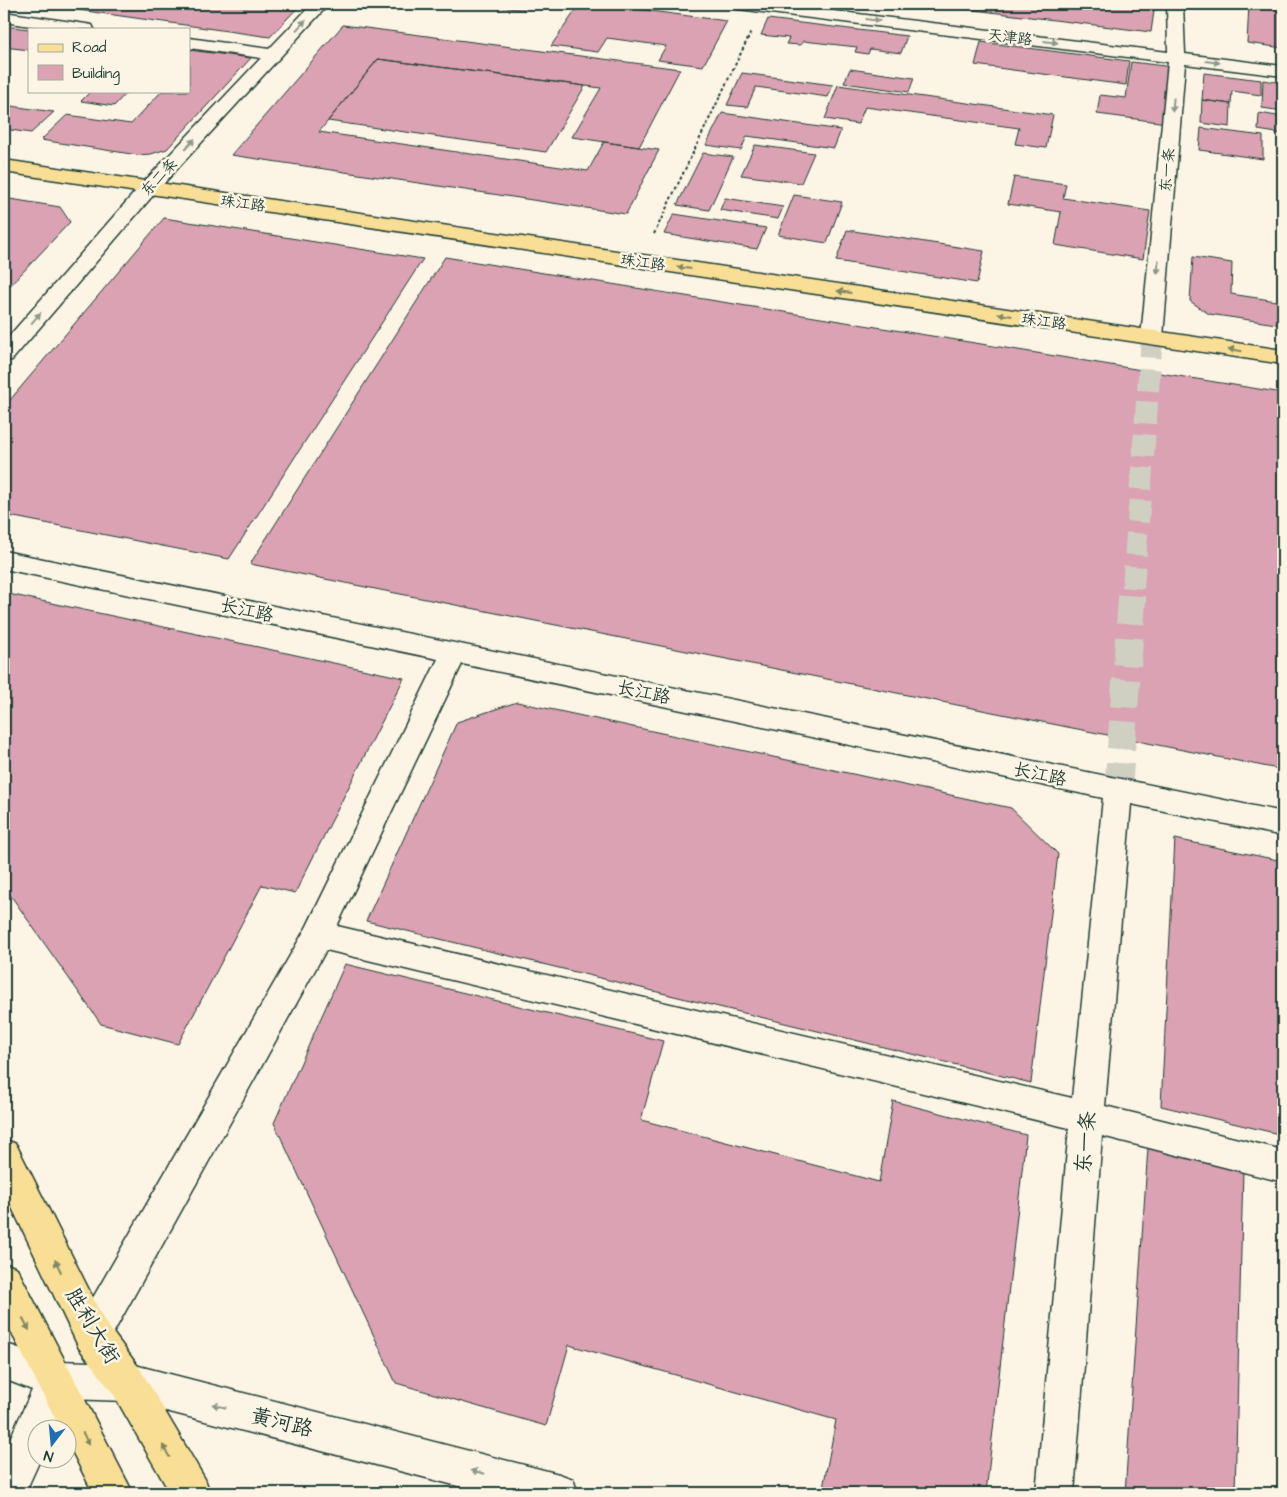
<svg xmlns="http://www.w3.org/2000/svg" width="1287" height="1497" font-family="'Architects Daughter','LXGW WenKai TC',sans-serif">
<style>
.building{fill:#daa2b2;stroke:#1f3d34}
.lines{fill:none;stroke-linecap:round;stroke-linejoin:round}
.minor-tunnel-far1{stroke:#d0d0c2;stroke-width:22;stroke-dasharray:22 11;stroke-linecap:butt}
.minor-tunnel{stroke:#d0d0c2;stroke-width:28;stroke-dasharray:28 14;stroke-linecap:butt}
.minor-casing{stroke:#1f3d34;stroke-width:3}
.major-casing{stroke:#1f3d34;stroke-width:3}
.path{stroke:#1f3d34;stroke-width:2;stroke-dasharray:3 2.5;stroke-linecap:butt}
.minor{fill:#fcf5e5;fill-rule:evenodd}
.major{fill:#f9df96;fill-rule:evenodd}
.oneway{fill:#8e998c}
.oneway2{fill:#818660}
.labels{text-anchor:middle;stroke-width:5;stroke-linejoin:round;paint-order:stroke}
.far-street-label{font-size:15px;fill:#1f3d34;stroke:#fcf5e5}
.street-label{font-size:18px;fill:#1f3d34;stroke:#fcf5e5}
.near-street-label{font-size:21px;fill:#1f3d34;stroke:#fcf5e5}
</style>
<rect width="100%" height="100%" fill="#fcf5e5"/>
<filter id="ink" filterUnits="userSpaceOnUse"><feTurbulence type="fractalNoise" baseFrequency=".02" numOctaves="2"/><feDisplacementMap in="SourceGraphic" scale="10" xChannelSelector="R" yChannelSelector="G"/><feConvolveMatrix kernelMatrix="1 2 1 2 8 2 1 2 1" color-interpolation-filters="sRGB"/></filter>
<g filter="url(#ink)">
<!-- building -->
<path class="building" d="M 36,4 L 301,4 L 270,37 Z
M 474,4 L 530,4 L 525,10 Z
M 580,4 L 597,4 L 727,21 L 703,66 L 658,60 L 666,46 L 607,38 L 598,52 L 551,46 Z
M 959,4 L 1155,4 L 1151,32 L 958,8 Z
M 1249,4 L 1283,4 L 1283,48 L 1247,43 Z
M 768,19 L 907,36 L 901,53 L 870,49 L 868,54 L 855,52 L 857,47 L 803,41 L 801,45 L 786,44 L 789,38 L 761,35 Z
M 343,25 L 680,69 L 639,147 L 572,137 L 601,88 L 378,59 L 319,132 L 588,171 L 604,142 L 659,150 L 626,214 L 231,155 Z
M 4,26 L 29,29 L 29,50 L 4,47 Z
M 981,42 L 1129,61 L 1126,85 L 975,65 Z
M 189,50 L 251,58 L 167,149 L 151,154 L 138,155 L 41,140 L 67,115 L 131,124 L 162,91 L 189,91 Z
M 378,59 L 585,86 L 546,152 L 328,121 Z
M 1131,62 L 1173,67 L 1167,123 L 1097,114 L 1100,95 L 1126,98 Z
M 850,69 L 914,78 L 909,92 L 844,83 Z
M 742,73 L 833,85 L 828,97 L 756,87 L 747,107 L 727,105 Z
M 1204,73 L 1261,80 L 1261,95 L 1232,91 L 1231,104 L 1202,100 Z
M 1263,80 L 1283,83 L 1283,111 L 1262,108 Z
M 838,85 L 1053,115 L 1046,148 L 1015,144 L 1019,128 L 865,107 L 858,124 L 825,119 Z
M 91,91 L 128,91 L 114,106 L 81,101 Z
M 1202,100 L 1231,104 L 1230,127 L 1201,123 Z
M 4,105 L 54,112 L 31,133 L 4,129 Z
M 722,113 L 841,130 L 834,148 L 747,136 L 741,150 L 706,145 Z
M 1259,113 L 1283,117 L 1283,134 L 1258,130 Z
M 1201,128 L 1263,136 L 1263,159 L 1199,150 Z
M 755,145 L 814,153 L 801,183 L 741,175 Z
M 703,153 L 733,157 L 709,210 L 677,205 Z
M 1014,177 L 1066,184 L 1063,198 L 1150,211 L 1143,259 L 1055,245 L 1061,212 L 1008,204 Z
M 794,195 L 842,202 L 827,243 L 778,235 Z
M 4,198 L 60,207 L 70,222 L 4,292 Z
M 725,198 L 783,207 L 778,219 L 720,210 Z
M 674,214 L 766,228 L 757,249 L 664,234 Z
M 164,218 L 423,259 L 229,559 L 4,515 L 4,407 Z
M 847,230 L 984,251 L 977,283 L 836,261 Z
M 445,257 L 1283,393 L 1283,770 L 250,564 Z
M 1193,257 L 1232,263 L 1231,294 L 1283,302 L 1283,325 L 1209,314 L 1190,301 Z
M 4,593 L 404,678 L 295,893 L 262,885 L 178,1044 L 101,1024 L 4,886 Z
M 517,702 L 1011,808 L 1058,854 L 1031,1083 L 366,921 L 457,722 Z
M 1175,839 L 1283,861 L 1283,1135 L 1161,1106 Z
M 345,964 L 663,1041 L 641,1120 L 879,1182 L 893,1101 L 1026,1135 L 986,1493 L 822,1493 L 836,1420 L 569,1345 L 546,1426 L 396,1383 L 274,1123 Z
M 1148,1147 L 1243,1170 L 1235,1493 L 1125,1493 Z"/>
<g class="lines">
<!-- minor-tunnel-far1 -->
<path class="minor-tunnel-far1" d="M 1133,588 L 1152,337"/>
<!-- minor-tunnel -->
<path class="minor-tunnel" d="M 1118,791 L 1133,586"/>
<!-- minor casing -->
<g class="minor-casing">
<path id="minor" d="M 312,4 L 329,4 L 155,193 L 12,360 L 4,361 L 4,342 L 141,185 L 261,58 L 189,48 L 189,38 L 269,49 Z
M 730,4 L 776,4 L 1168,52 L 1167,4 L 1183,4 L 1185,54 L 1283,66 L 1283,76 L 1185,64 L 1163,337 L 1160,342 L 1152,343 L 1144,342 L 1141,337 L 1168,62 L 738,9 L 732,7 Z
M 4,12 L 86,24 L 92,25 L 94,29 L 50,29 L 4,22 Z
M 4,551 L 1283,812 L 1283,836 L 1131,804 L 1105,1106 L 1283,1150 L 1283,1182 L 1102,1136 L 1074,1493 L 1036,1493 L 1069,1128 L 326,950 L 105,1348 L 92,1353 L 79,1348 L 74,1335 L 79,1322 L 307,926 L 438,659 L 4,569 ZM 462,664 L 1103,798 L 1072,1098 L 337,926 Z
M 4,1343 L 56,1361 L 127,1363 L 559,1474 L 573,1479 L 578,1493 L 485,1493 L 127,1401 L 67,1399 L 53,1430 L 38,1430 L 38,1460 L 40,1460 L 25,1493 L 4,1493 L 4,1452 L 32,1390 L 4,1379 Z"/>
</g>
<!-- major casing -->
<g class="major-casing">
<path id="major" d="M 4,160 L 1283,350 L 1283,364 L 4,172 Z
M 4,1139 L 16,1144 L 105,1322 L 140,1369 L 205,1479 L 210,1493 L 170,1493 L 114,1395 L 79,1348 L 4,1191 Z
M 4,1263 L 17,1268 L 133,1493 L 93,1493 L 68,1443 L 68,1430 L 61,1430 L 4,1318 Z"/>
</g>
<!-- path -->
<path class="path" d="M 654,234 L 751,32"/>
<!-- minor -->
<use href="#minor" class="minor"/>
<!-- major -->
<use href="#major" class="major"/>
</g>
<!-- one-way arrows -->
<defs><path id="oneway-solid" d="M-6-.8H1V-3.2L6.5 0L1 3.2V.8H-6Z" transform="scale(1.25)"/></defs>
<g class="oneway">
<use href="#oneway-solid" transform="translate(873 20) rotate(7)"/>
<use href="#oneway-solid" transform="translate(301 25) rotate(-47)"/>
<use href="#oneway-solid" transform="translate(1051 42) rotate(7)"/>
<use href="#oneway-solid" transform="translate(1213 62) rotate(7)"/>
<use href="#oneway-solid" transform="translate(1173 105) rotate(95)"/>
<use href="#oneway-solid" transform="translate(190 144) rotate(-47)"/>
<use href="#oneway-solid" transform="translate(1158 267) rotate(95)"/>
<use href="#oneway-solid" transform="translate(36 318) rotate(-49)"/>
<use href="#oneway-solid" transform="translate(219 1406) rotate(-166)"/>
<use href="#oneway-solid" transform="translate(478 1472) rotate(-166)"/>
</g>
<g class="oneway2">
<use href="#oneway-solid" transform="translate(684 268) rotate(-172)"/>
<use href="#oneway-solid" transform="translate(844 292) rotate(-172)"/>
<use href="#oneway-solid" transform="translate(1005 315) rotate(-172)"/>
<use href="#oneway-solid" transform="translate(1235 350) rotate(-171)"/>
<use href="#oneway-solid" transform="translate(58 1266) rotate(-116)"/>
<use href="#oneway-solid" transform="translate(26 1324) rotate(62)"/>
<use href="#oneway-solid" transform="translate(86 1439) rotate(63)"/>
<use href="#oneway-solid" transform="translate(166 1451) rotate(-120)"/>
</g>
</g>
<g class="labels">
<!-- far-street labels -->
<g class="far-street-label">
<text transform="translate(1010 37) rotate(7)" y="5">天津路</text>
<text transform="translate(1167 170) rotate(-85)" y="5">东一条</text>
<text transform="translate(159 177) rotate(-47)" y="5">东二条</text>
<text transform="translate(243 203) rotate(8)" y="5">珠江路</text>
<text transform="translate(643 262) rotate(8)" y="5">珠江路</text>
<text transform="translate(1044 321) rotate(8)" y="5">珠江路</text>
</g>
<!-- street labels -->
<g class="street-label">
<text transform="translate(247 610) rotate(12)" y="6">长江路</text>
<text transform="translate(644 692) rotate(12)" y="6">长江路</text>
<text transform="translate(1040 774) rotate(12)" y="6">长江路</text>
</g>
<!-- near-street labels -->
<g class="near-street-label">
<text transform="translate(1085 1142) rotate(-85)" y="7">东一条</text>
<text transform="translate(93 1326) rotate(59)" y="7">胜利大街</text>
<text transform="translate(282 1422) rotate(14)" y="7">黄河路</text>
</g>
</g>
<!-- margin -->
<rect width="1287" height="1497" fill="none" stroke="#fcf5e5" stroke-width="20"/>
<rect x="10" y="10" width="1267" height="1477" fill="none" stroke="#1f3d34" stroke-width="2" filter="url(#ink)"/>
<!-- legend -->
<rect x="28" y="28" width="162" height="65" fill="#fcf5e5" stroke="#a4ab9e"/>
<rect x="38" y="44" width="25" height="8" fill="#f9df96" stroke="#a4ab9e"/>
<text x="72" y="52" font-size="15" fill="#1f3d34">Road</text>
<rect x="38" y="65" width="25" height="15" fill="#daa2b2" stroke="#a4ab9e"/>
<text x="72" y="78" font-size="15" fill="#1f3d34">Building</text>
<!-- north arrow -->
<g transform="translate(52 1444) rotate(196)"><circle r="24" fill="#fcf5e5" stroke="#a4ab9e"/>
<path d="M0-4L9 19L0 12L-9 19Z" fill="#1f6fb2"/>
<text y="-8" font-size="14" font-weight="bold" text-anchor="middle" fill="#1f3d34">N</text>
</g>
</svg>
